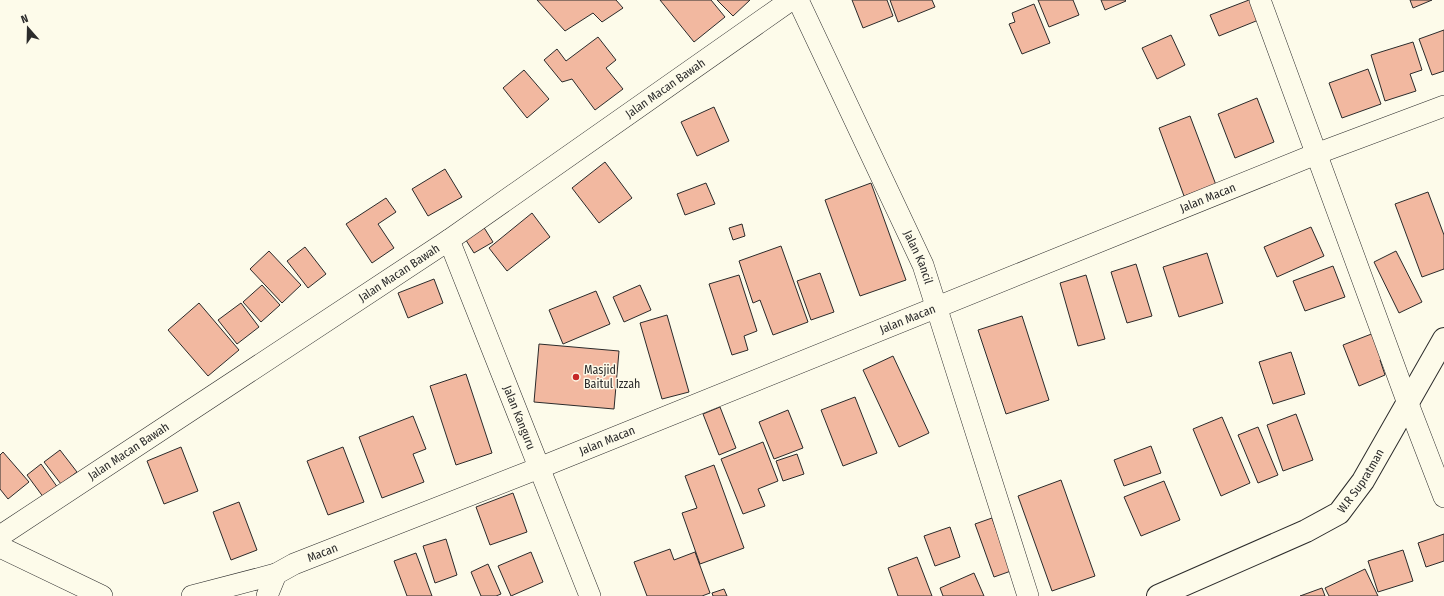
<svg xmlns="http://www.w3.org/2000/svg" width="1444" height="596" font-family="'Fira Sans Condensed',sans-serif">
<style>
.building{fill:#f2b8a0;stroke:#2b2b2b}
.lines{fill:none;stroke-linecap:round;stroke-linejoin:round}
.minor-casing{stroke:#2b2b2b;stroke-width:22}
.tertiary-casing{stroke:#2b2b2b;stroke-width:24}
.minor{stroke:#fdfbea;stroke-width:21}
.tertiary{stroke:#fdfbea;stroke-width:22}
.poi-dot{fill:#c62828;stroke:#fdfbea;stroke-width:1.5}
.labels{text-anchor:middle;stroke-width:3;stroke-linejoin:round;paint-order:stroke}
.street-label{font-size:12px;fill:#2b2b2b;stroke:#fdfbea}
.poi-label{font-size:12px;fill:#2b2b2b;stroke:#fdfbea;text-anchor:start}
</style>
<rect width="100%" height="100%" fill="#fdfbea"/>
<!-- building -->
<path class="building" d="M 537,0 L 616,0 L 623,8 L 602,22 L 593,13 L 565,31 Z
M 660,0 L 711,0 L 725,17 L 694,42 Z
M 717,0 L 750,0 L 733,16 Z
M 852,0 L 887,0 L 893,16 L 863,28 Z
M 890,0 L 932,0 L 935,7 L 898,22 Z
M 1038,0 L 1073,0 L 1079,15 L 1049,27 Z
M 1101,0 L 1125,0 L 1126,1 L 1105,10 Z
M 1249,0 L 1253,0 L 1261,19 L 1219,36 L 1210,15 Z
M 1410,0 L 1432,0 L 1413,8 Z
M 1034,4 L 1050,43 L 1022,54 L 1009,24 L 1015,22 L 1012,13 Z
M 1444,30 L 1444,71 L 1432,75 L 1419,39 Z
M 1171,35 L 1185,65 L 1157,79 L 1142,48 Z
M 598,37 L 616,60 L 606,68 L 623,89 L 595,110 L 572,79 L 562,82 L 544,60 L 557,49 L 566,61 Z
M 1413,42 L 1422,70 L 1410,74 L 1416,91 L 1385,101 L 1371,55 Z
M 1368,69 L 1381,104 L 1342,118 L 1329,83 Z
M 524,70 L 549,99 L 527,118 L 503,88 Z
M 1257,98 L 1274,142 L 1235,158 L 1218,114 Z
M 714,107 L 729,141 L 697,156 L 681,122 Z
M 1190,116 L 1216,185 L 1184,196 L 1159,128 Z
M 605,162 L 632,198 L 599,223 L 572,188 Z
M 445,169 L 462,197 L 428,216 L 412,189 Z
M 706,183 L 715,204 L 685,215 L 677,194 Z
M 871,183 L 906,280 L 860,296 L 825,200 Z
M 1428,192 L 1444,235 L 1444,269 L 1422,277 L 1395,204 Z
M 386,198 L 396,212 L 378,224 L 394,248 L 372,263 L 346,224 Z
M 532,213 L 550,237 L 507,271 L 489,248 Z
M 742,224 L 745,236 L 733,240 L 729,228 Z
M 483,226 L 493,242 L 474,253 L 464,237 Z
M 1311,227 L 1324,256 L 1277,277 L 1264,247 Z
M 781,246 L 808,322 L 773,335 L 760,300 L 753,303 L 739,261 Z
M 305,247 L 326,274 L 308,288 L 287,261 Z
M 269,251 L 301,285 L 282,303 L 250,269 Z
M 1396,251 L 1422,302 L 1399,313 L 1374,262 Z
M 1207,253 L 1223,303 L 1179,317 L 1163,267 Z
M 1136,264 L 1152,316 L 1127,323 L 1111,272 Z
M 1333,266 L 1345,297 L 1305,311 L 1293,281 Z
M 820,273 L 834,312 L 811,320 L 797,281 Z
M 739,275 L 757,331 L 744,336 L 748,350 L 732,355 L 709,284 Z
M 1086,275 L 1105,339 L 1078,346 L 1060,283 Z
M 434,279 L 443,303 L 408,318 L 398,293 Z
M 262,285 L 280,305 L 261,322 L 243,302 Z
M 640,285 L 651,310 L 624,322 L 613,297 Z
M 596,291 L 610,324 L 563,344 L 549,310 Z
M 199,303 L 239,350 L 208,376 L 168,330 Z
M 241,303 L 259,327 L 237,344 L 218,320 Z
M 667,315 L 689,392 L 662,399 L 640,323 Z
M 1022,316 L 1049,400 L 1006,414 L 978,330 Z
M 1374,333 L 1384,359 L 1380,360 L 1385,375 L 1359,386 L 1343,345 Z
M 539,344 L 619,351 L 614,409 L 534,402 Z
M 1291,352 L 1305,394 L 1273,404 L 1259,362 Z
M 893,356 L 929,433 L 899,447 L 863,370 Z
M 466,374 L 492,453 L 456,465 L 430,386 Z
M 855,397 L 877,453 L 843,466 L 821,410 Z
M 720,407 L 736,448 L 719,455 L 703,414 Z
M 788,410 L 803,448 L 774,459 L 759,422 Z
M 1296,414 L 1313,460 L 1283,471 L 1267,425 Z
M 413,416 L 426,449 L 413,454 L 424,482 L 382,498 L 359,437 Z
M 1222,417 L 1250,483 L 1221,496 L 1193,429 Z
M 1258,427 L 1278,475 L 1258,483 L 1238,435 Z
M 763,442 L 778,481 L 758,489 L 765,506 L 743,514 L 721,459 Z
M 1151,446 L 1161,473 L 1124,486 L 1114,460 Z
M 181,447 L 198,491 L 164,504 L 147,461 Z
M 343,447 L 364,502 L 328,515 L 307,461 Z
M 60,450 L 77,472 L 61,484 L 44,462 Z
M 3,452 L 29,482 L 8,499 L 0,489 L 0,455 Z
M 797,454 L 804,474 L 783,481 L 776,461 Z
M 41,464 L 58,488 L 44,498 L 27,475 Z
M 714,465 L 744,548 L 700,564 L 682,513 L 697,508 L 685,476 Z
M 1061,480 L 1095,576 L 1052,591 L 1018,496 Z
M 1164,481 L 1180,520 L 1141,536 L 1124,497 Z
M 513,493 L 527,532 L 490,545 L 476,507 Z
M 239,502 L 257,550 L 231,560 L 213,512 Z
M 992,518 L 1011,571 L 994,577 L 975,524 Z
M 950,527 L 960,557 L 935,566 L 924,536 Z
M 1444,534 L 1444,561 L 1426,567 L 1418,543 Z
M 446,539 L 457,575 L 435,583 L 423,546 Z
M 670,549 L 674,560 L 695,552 L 710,593 L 702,596 L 647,596 L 634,562 Z
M 1403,550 L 1413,581 L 1378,592 L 1368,561 Z
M 531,552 L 543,582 L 511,596 L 498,566 Z
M 416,553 L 432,596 L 407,596 L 394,561 Z
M 917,557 L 932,596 L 898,596 L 888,568 Z
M 488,564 L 501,594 L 496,596 L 481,596 L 471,572 Z
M 1365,569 L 1378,596 L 1329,596 L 1325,588 Z
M 974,573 L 984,596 L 943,596 L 940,588 Z
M 1322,588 L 1325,596 L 1300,596 Z
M 724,589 L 727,596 L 713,596 L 712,593 Z"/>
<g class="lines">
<!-- minor casing -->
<g class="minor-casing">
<g id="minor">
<path id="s1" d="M 798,0 L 923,265 L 1028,596"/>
<path d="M 1260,0 L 1407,401 L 1444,497"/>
<path id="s2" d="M 449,240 L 590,596"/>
<path id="s3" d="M 0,536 L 449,240 L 791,0"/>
<path d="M 0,547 L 102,596"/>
<path id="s4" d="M 192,596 L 276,574 L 294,564 L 539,468 L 1316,154 L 1444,106"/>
<path d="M 267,596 L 276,574"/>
</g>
</g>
<!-- tertiary casing -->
<g class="tertiary-casing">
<g id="tertiary">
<path id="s5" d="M 1158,596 L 1306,531 L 1339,513 L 1363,481 L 1444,339"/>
</g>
</g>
<!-- minor -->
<use href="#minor" class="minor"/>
<!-- tertiary -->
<use href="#tertiary" class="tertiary"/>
</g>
<!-- markers -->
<circle class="poi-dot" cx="576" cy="377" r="4"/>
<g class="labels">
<!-- street labels -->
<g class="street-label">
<text dy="4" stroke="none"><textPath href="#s3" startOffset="802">Jalan Macan Bawah</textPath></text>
<text dy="4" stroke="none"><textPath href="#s4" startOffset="1092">Jalan Macan</textPath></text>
<text dy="4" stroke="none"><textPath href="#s1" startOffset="284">Jalan Kancil</textPath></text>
<text dy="4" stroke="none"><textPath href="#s3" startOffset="478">Jalan Macan Bawah</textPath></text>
<text dy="4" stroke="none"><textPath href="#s4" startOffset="768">Jalan Macan</textPath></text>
<text dy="4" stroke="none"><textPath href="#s2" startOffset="191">Jalan Kanguru</textPath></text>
<text dy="4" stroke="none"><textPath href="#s4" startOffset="444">Jalan Macan</textPath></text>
<text dy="4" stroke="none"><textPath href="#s3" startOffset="154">Jalan Macan Bawah</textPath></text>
<text dy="4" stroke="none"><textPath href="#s5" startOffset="238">W.R Supratman</textPath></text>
<text dy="4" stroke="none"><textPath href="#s4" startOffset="138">Macan</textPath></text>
</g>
<!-- poi labels -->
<g class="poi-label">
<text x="584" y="374">Masjid<tspan x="584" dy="14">Baitul Izzah</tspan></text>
</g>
</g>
<!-- north arrow -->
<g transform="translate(28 28) rotate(340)" stroke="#fdfbea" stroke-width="3" paint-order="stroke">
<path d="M0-3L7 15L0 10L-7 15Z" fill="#2b2b2b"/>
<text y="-6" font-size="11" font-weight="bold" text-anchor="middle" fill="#2b2b2b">N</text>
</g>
</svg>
